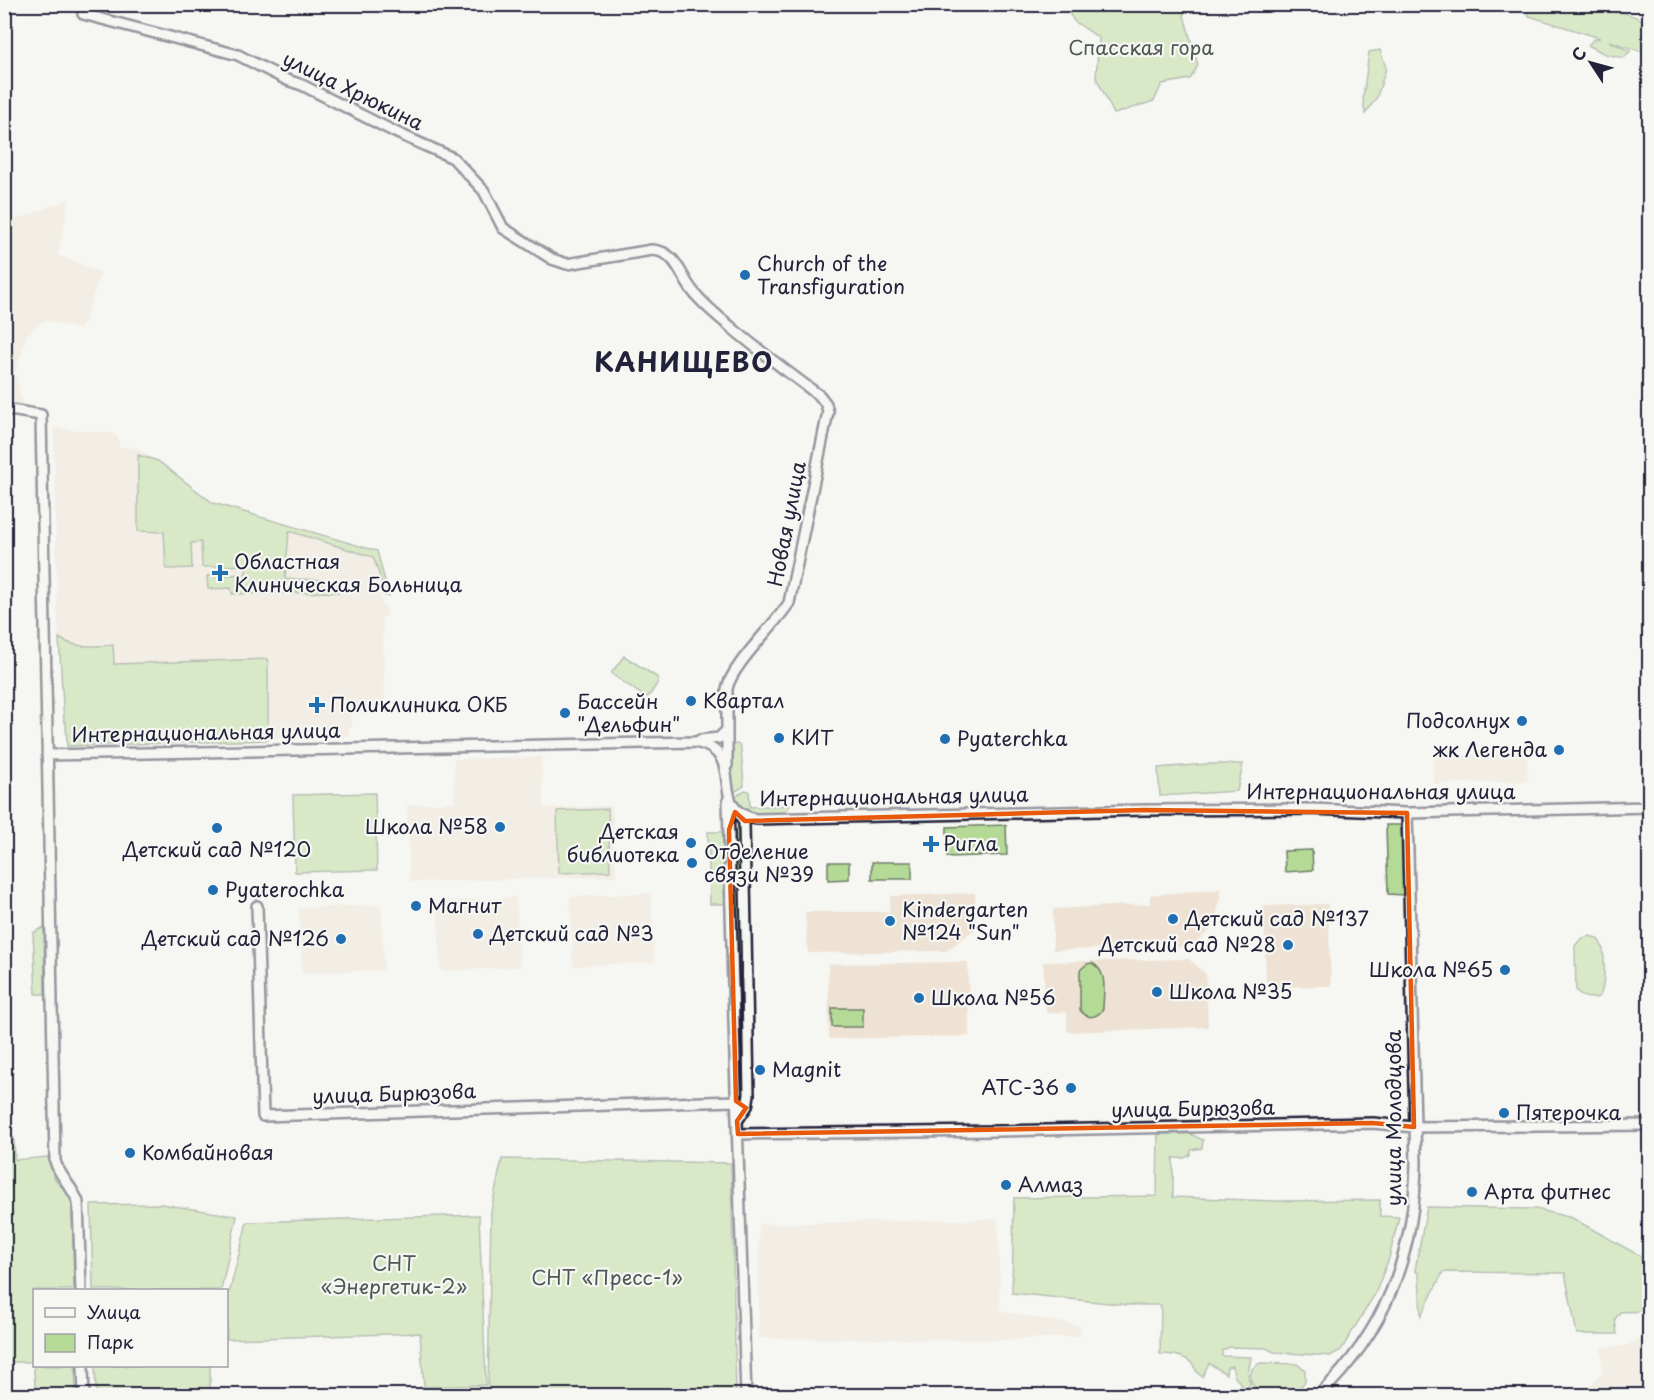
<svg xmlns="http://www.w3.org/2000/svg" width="1654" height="1400" font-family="'Playpen Sans',sans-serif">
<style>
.built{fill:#eee2d4}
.green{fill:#b5da95;stroke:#6c7e68;stroke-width:1.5}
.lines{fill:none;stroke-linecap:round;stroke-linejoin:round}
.secondary-casing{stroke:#22223b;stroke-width:14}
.secondary{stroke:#f6f6f2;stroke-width:9}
.marked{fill:none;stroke:#e8590c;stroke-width:4.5;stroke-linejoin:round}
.poi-dot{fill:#1f6fb2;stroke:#f6f6f2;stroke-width:2}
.labels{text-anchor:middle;stroke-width:4.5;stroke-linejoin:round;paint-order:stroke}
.park-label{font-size:20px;fill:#4e5956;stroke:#f6f6f2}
.street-label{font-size:20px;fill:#22223b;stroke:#f6f6f2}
.poi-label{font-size:20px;fill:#22223b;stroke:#f6f6f2;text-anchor:start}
.district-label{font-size:26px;font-weight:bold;letter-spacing:1.5px;fill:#22223b;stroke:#f6f6f2}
</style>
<rect width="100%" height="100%" fill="#f6f6f2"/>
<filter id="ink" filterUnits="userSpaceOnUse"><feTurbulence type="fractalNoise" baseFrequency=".0167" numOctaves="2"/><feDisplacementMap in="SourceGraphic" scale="12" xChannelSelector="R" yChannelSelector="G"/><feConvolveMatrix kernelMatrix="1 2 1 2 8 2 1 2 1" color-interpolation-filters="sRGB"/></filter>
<g filter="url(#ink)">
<!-- built -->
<path class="built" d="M 69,199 L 58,255 L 101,273 L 81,330 L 45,320 L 27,335 L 15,373 L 24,407 L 5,404 L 5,224 Z
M 54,428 L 110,433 L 118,437 L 119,447 L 137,448 L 213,503 L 377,551 L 389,596 L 381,597 L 382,605 L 386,607 L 387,617 L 382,617 L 385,704 L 352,706 L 352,727 L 349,728 L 349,736 L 67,746 L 66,722 L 64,722 L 57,606 Z
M 1526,743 L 1528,781 L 1434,784 L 1433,758 L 1459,757 L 1483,752 L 1485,749 Z
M 541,757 L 544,808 L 612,806 L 616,876 L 410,882 L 407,805 L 455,802 L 454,759 Z
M 1222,889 L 1214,927 L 1190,947 L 1053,950 L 1053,909 L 1150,904 L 1150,895 Z
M 651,893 L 654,962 L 573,966 L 570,897 Z
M 975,893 L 975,929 L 946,951 L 808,953 L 805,912 L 889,912 L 891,896 Z
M 516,897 L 520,967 L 441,971 L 437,902 Z
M 1328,904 L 1331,986 L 1266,987 L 1264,906 Z
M 381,905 L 384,970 L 302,973 L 299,908 Z
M 1189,959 L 1206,974 L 1208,1027 L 1067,1032 L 1067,1012 L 1046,1013 L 1043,962 Z
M 968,962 L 969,1036 L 829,1039 L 828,964 Z
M 998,1219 L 1000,1311 L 1080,1326 L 1081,1336 L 1005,1340 L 759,1338 L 759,1224 Z
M 1649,1334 L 1649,1395 L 1581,1395 L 1603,1372 L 1601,1347 L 1626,1346 Z"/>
<!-- green -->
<path class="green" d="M 1064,5 L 1181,5 L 1198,65 L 1190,79 L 1162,84 L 1154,101 L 1114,114 L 1096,77 L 1099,38 L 1074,21 Z
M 1526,5 C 1568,2 1611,3 1649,23 L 1649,54 L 1609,41 L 1630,51 L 1624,58 L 1605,54 L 1588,45 L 1594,39 L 1600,38 L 1529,16 Z
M 1380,50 L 1386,68 L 1377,97 L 1365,114 L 1363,98 L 1369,52 Z
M 138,455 L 158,461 L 213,503 L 377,551 L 389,596 L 385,596 L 378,570 L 373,557 L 289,531 L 285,579 L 338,580 L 338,592 L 232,594 L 231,588 L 208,589 L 207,576 L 246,574 L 246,565 L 202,567 L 201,542 L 191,543 L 192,568 L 166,569 L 164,532 L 138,531 Z
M 59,638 C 76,649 93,646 113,645 L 114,664 L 268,659 L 268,740 L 67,746 L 66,722 L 64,722 Z
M 624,656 L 658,678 L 658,682 L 649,696 L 645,697 L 612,674 L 612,672 Z
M 736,744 L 740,745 L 741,749 L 744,786 L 733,793 L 731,746 Z
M 1207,764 L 1243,764 L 1237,791 L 1160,796 L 1158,768 Z
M 745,790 L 749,791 L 750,807 L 790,805 L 785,814 C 766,814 745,818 735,797 Z
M 375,793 L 377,870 L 295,872 L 293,795 Z
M 608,809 L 610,871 L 559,873 L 557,811 Z
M 1006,825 L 1007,855 L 947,857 L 947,827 Z
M 1386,825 L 1402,825 L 1404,895 L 1388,894 Z
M 731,830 L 741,831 L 747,1101 L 739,1101 Z
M 708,832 L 724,832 L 726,904 L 710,904 Z
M 1312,850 L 1313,870 L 1285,872 L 1284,851 Z
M 828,862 L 849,862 L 849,879 L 828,880 Z
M 872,862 L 912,862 L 912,879 L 872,879 Z
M 44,927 L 45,994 L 36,994 L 33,933 Z
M 1589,936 C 1595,937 1598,938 1601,944 C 1606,953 1605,990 1599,997 C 1589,999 1582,998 1576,990 L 1575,946 L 1581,939 Z
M 1092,963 C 1109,972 1103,993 1103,1009 C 1096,1019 1087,1019 1080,1010 L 1080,970 L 1087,964 Z
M 832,1008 L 863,1008 L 863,1027 L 832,1027 Z
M 1158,1134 L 1190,1134 L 1203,1140 L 1202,1148 L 1191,1150 L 1190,1155 L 1184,1158 L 1173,1158 L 1173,1197 L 1273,1201 L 1380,1200 L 1380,1216 L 1399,1217 L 1389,1258 L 1375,1294 L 1341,1350 L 1330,1356 L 1274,1352 L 1266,1348 L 1230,1347 L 1222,1350 L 1222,1356 L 1251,1357 L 1248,1374 L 1250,1384 L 1246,1390 L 1235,1377 L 1232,1366 L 1227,1367 L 1226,1374 L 1209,1363 L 1202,1377 C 1196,1373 1197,1371 1193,1365 C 1186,1355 1171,1354 1160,1354 L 1161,1305 L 1128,1305 L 1012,1293 L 1014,1198 L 1157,1196 Z
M 4,1138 L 14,1138 L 15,1160 L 48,1157 L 54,1178 L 70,1197 L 72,1206 L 74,1290 L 34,1290 L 34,1366 L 75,1366 L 76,1395 L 36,1395 L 33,1362 L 5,1362 Z
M 502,1159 L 731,1163 L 736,1395 L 488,1395 L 491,1211 Z
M 161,1204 L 237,1216 L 221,1290 L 93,1290 L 91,1205 Z
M 1427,1207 L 1536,1209 L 1572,1218 L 1649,1261 L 1649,1293 L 1646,1294 L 1647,1311 L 1620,1312 L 1615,1319 L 1617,1334 L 1577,1334 L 1565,1273 L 1443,1272 L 1421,1316 L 1419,1275 L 1415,1270 Z
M 479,1215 L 486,1385 L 424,1387 L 420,1333 L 227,1339 L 227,1302 L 247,1222 Z
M 1260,1363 L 1297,1364 L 1305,1370 L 1305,1382 L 1295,1391 C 1277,1392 1243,1396 1252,1369 Z
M 95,1366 L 210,1366 L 210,1395 L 96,1395 Z"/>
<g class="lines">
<!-- secondary casing -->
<g class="secondary-casing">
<path id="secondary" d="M 83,14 L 238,55 L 287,80 L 302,85 L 397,133 L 453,158 L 484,191 L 503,228 L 552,259 L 567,264 L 652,250 C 676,251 680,275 692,290 C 703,305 719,317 732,328 C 761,352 790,374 820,396 L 826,404 L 828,412 L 789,603 C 774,626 731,666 727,689 L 727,765
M 4,409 L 41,415 L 55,1161 C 59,1176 73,1187 78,1202 L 81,1290
M 700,740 L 719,738 L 727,730
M 47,755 L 695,742 C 751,754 704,809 756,819 L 1144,810 L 1311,809 L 1407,813 L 1650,807
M 728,800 L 735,1059 L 746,1396
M 257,906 L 263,1116 L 736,1101 L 743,1104 L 748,1102
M 737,1121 L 747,1106 L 749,1095 L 744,823 L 739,813
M 738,1134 L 998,1131 L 1373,1123 L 1414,1127 L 1650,1125
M 83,1366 L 84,1396
M 1318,1396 C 1385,1332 1414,1256 1416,1164 L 1407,813"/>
</g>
<!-- secondary -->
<use href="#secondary" class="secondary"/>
</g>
</g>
<!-- marked area -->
<path d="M0 0H1654V1400H0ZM 1144,810 L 1407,813 L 1414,1127 L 1373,1123 L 738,1134 L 737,1121 L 746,1108 L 736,1101 L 729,830 L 735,812 L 745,821 Z" fill="#f6f6f2" fill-opacity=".55" fill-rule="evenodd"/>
<path class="marked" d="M 1144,810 L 1407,813 L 1414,1127 L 1373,1123 L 738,1134 L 737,1121 L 746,1108 L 736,1101 L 729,830 L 735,812 L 745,821 Z"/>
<!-- markers -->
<g class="poi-dot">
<circle cx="745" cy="275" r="6"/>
<path d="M217 564h6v6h6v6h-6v6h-6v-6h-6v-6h6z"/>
<circle cx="691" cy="701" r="6"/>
<path d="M314 696h6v6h6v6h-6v6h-6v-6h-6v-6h6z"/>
<circle cx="565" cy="713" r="6"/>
<circle cx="1522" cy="721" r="6"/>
<circle cx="779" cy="738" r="6"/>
<circle cx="945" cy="739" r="6"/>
<circle cx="1559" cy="750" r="6"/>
<circle cx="500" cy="827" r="6"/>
<circle cx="217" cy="828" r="6"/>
<circle cx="691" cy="843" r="6"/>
<path d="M928 835h6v6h6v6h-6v6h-6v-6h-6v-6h6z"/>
<circle cx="692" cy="863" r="6"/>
<circle cx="213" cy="890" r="6"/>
<circle cx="416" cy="906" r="6"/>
<circle cx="1173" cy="919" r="6"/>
<circle cx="890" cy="921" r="6"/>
<circle cx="478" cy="934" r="6"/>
<circle cx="341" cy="939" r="6"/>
<circle cx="1288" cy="945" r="6"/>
<circle cx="1505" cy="970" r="6"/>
<circle cx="1157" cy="992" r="6"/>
<circle cx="919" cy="998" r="6"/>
<circle cx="760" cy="1070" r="6"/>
<circle cx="1071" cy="1088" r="6"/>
<circle cx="1504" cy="1113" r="6"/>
<circle cx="130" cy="1153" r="6"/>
<circle cx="1006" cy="1185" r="6"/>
<circle cx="1472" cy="1192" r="6"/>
</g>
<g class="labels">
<!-- park labels -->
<g class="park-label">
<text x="1141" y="55">Спасская гора</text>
<text x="394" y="1271">СНТ<tspan x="394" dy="23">«Энергетик-2»</tspan></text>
<text x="607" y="1285">СНТ «Пресс-1»</text>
</g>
<!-- street labels -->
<g class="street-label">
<text transform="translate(353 91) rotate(26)" y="7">улица Хрюкина</text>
<text transform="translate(787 524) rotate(-79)" y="7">Новая улица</text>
<text transform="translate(206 733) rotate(-1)" y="7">Интернациональная улица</text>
<text x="1381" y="799">Интернациональная улица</text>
<text transform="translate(894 797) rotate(-1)" y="7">Интернациональная улица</text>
<text transform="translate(394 1094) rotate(-2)" y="7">улица Бирюзова</text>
<text transform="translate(1193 1109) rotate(-1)" y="7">улица Бирюзова</text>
<text transform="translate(1394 1118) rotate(-90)" y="7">улица Молодцова</text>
</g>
<!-- poi labels -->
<g class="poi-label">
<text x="757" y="271">Church of the<tspan x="757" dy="23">Transfiguration</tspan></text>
<text x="234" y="569">Областная<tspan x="234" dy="23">Клиническая Больница</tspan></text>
<text x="703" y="708">Квартал</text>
<text x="577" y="709">Бассейн<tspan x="577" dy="23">"Дельфин"</tspan></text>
<text x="330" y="712">Поликлиника ОКБ</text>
<text x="1510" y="728" text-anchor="end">Подсолнух</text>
<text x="791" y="745">КИТ</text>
<text x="957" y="746">Pyaterchka</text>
<text x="1547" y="757" text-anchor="end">жк Легенда</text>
<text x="488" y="834" text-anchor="end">Школа №58</text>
<text x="679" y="839" text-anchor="end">Детская<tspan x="679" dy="23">библиотека</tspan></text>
<text x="943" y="851">Ригла</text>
<text x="217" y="857" text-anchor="middle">Детский сад №120</text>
<text x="704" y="859">Отделение<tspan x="704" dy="23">связи №39</tspan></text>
<text x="225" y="897">Pyaterochka</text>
<text x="428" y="913">Магнит</text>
<text x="902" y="917">Kindergarten<tspan x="902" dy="23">№124 "Sun"</tspan></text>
<text x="1185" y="926">Детский сад №137</text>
<text x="490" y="941">Детский сад №3</text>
<text x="329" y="946" text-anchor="end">Детский сад №126</text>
<text x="1276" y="952" text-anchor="end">Детский сад №28</text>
<text x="1493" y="977" text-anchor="end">Школа №65</text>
<text x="1169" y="999">Школа №35</text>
<text x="931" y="1005">Школа №56</text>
<text x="772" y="1077">Magnit</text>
<text x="1059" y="1095" text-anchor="end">АТС-36</text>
<text x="1516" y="1120">Пятерочка</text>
<text x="142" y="1160">Комбайновая</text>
<text x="1018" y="1192">Алмаз</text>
<text x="1484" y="1199">Арта фитнес</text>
</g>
<!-- district labels -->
<g class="district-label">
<text x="684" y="372">КАНИЩЕВО</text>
</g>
</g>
<!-- margin -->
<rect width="1654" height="1400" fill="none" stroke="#f6f6f2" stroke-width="24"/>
<rect x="12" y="12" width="1630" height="1376" fill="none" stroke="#22223b" stroke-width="2" filter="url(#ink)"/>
<!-- legend -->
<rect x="33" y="1289" width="195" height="78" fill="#f6f6f2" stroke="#a1a1a9" stroke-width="1.5"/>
<rect x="45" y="1308" width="30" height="9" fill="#f6f6f2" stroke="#a1a1a9" stroke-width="1.5"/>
<text x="87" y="1319" font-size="18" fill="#22223b">Улица</text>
<rect x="45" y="1334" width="30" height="18" fill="#b5da95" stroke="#a1a1a9" stroke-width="1.5"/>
<text x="87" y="1349" font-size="18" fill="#22223b">Парк</text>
<!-- north arrow -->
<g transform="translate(1591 63) rotate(306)" stroke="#f6f6f2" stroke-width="4.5" paint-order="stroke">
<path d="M0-4.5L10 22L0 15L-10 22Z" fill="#22223b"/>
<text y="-9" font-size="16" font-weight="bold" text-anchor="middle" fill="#22223b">С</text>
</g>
</svg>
